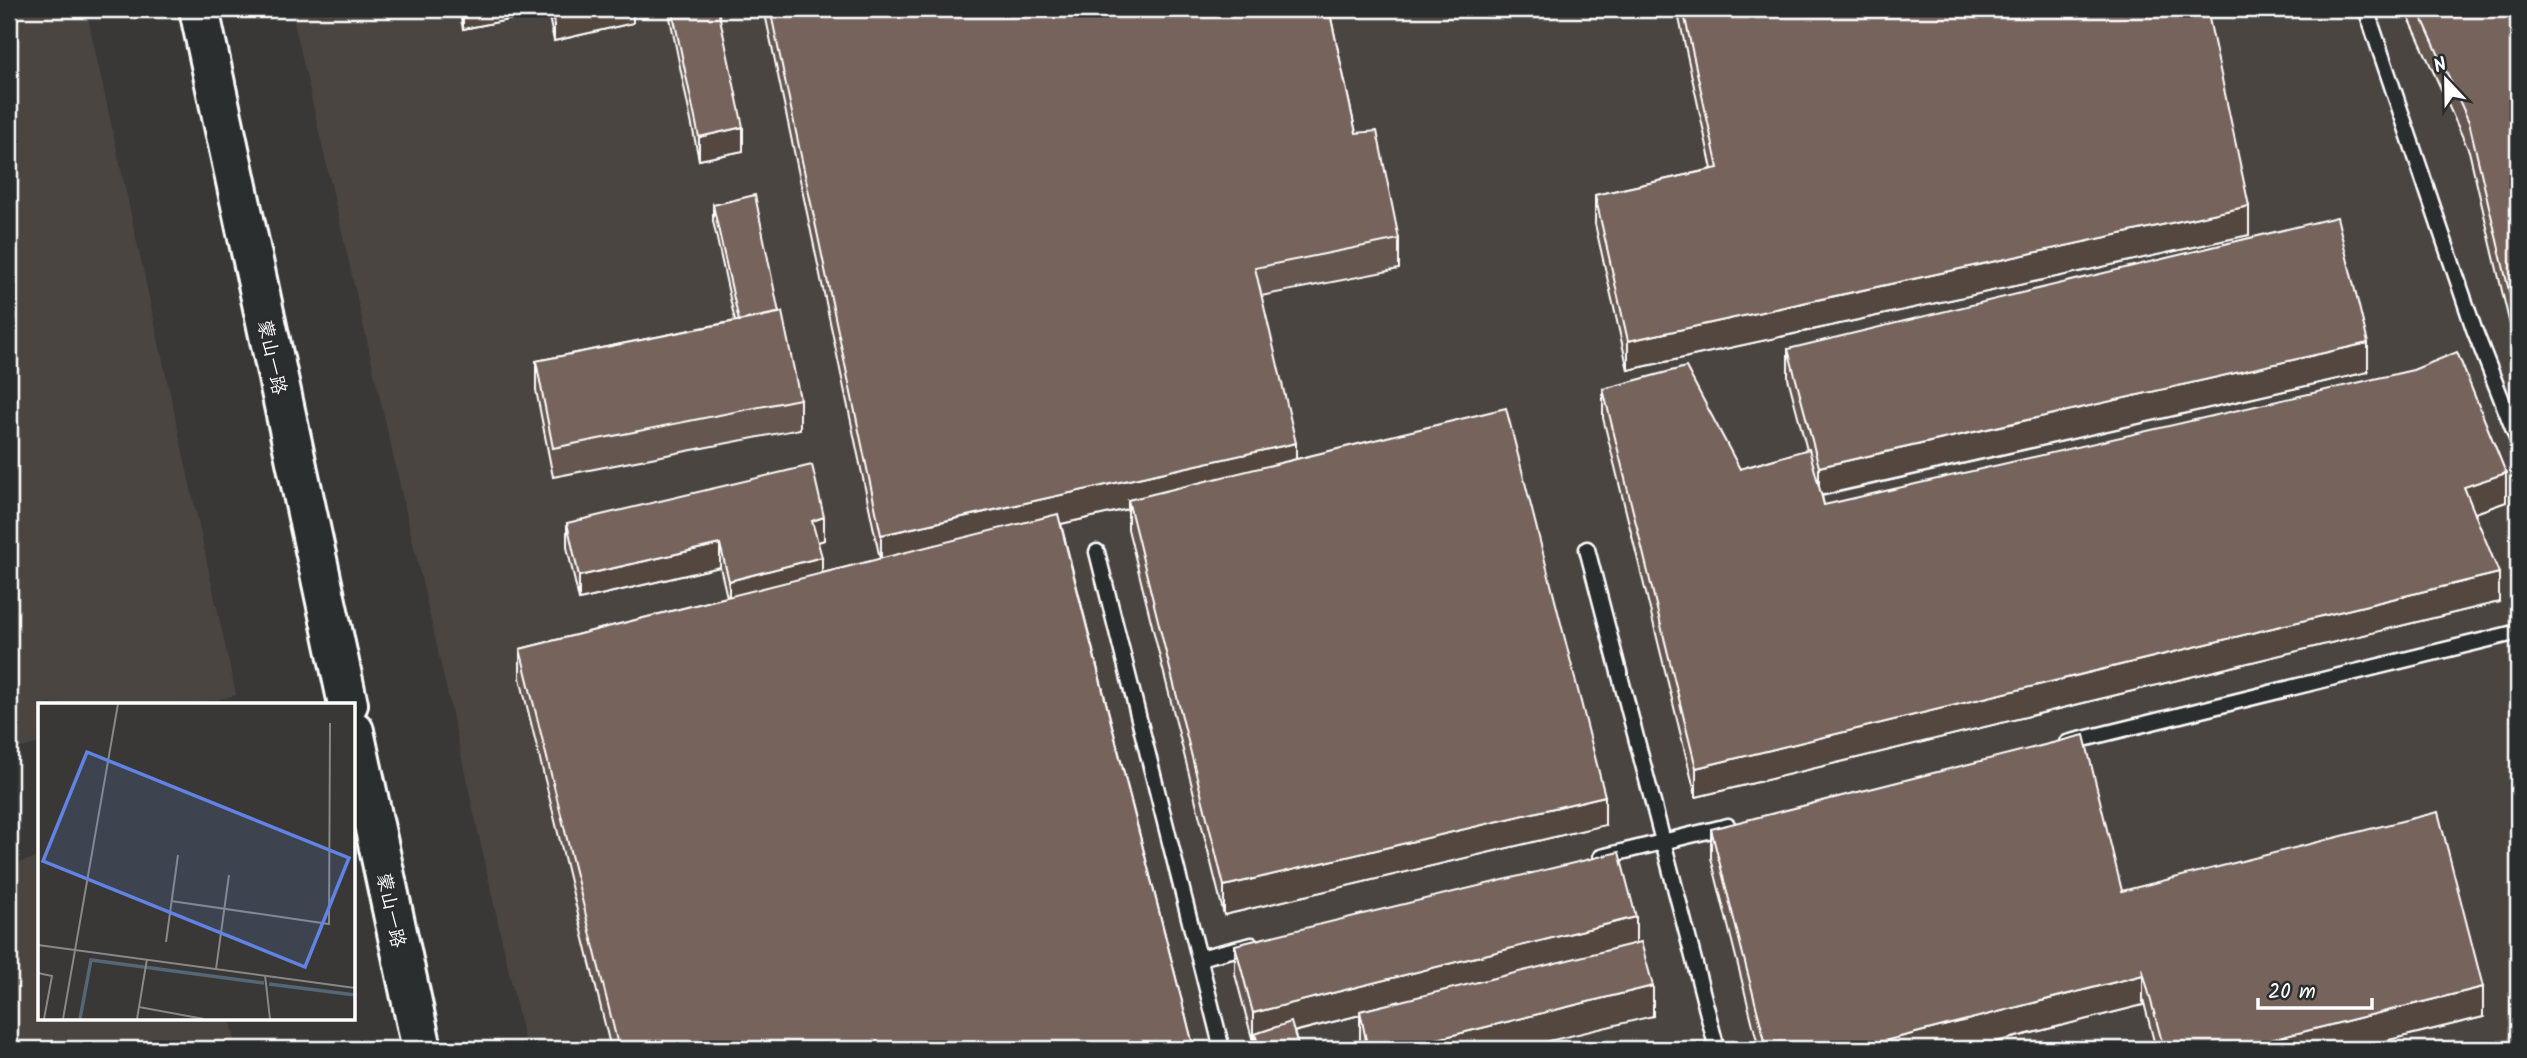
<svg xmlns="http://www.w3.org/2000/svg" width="2527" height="1058" font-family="Kalam,'LXGW WenKai TC',sans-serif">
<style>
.built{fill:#4b4542}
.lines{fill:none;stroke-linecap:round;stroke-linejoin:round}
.service-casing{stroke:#fff;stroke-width:19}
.secondary-casing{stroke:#fff;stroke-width:44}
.service{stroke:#2a2d2e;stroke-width:14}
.secondary{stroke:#2a2d2e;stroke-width:38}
.wall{fill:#65564f;stroke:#fff;stroke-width:2}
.shaded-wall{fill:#524640;stroke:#fff;stroke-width:2}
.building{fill:#75645c;stroke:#fff;stroke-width:2}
.labels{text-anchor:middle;stroke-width:5;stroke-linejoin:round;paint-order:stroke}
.street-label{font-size:19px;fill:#fff;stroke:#2a2d2e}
.inset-river{fill:none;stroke:#536777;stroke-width:3.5}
.inset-road{fill:none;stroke:#888887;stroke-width:2}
.view{fill:#6183e4;fill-opacity:0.15;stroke:#6183e4;stroke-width:3.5}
.inset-edge{fill:none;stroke:#fff;stroke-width:3.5}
</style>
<rect width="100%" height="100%" fill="#393837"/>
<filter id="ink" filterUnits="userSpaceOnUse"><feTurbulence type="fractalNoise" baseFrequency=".0143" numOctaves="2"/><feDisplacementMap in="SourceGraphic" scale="14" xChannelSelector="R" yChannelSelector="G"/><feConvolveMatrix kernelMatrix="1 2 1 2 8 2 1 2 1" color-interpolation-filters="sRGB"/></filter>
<g filter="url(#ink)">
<!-- built -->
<path class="built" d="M 9,9 L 86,9 L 236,695 L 198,704 L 40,704 L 40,743 L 9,751 Z
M 291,9 L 2518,9 L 2518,1049 L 526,1049 L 447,691 Z
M 40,857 L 40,1018 L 230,1018 L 237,1049 L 9,1049 L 9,865 Z"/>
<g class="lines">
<!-- service casing -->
<g class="service-casing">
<path id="service" d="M 2366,9 L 2474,329 L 2518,441
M 1587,549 L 1717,1049
M 1097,552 L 1222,1049
M 2067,743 L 2518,632
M 1601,857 L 1728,826
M 1199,958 L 1252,945"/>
</g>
<!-- secondary casing -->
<g class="secondary-casing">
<path id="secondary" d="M 199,9 L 348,704
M 354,731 L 422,1049"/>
</g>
<!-- service -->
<use href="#service" class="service"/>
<!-- secondary -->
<use href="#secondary" class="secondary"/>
</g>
<!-- wall -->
<path class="wall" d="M 459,9 L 633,9 L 633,23 L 554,41 L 548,12 L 463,29 Z
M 670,9 L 718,9 L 743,151 L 699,160 L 670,18 Z
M 764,9 L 1329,9 L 1356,133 L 1399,239 L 1399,269 L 1261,296 L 1296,459 L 1605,825 L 1224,915 L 1128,529 L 1128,509 L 1061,524 L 1194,1049 L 611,1049 L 520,678 L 520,649 L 727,597 L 720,567 L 579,600 L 567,547 L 567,523 L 824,540 L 818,542 L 822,573 L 880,559 Z
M 1677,9 L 2207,9 L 2249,235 L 1628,370 L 1595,224 L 1595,195 L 1712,169 Z
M 2405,9 L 2518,9 L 2518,359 L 2469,151 Z
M 713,205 L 779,313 L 800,399 L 800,429 L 553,477 L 536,390 L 536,361 L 735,321 L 713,221 Z
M 1788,349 L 2368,372 L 1822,496 L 1824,505 L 2506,502 L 2475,513 L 2499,602 L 1696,797 L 1603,418 L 1603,389 L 1740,469 L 1807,450 L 1788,378 Z
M 1711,829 L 2122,891 L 2483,1017 L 2352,1049 L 2156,1049 L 2143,999 L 2143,1005 L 1968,1049 L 1759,1049 L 1711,858 Z
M 1636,943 L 1653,1016 L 1360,1042 L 1360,1015 L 1294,1032 L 1299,1049 L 1255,1049 L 1255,1041 L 1253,1042 L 1235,974 L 1235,945 Z"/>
<!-- shaded-wall -->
<path class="shaded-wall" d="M 463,9 L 548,9 L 548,12 L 463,29 Z
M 568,9 L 633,9 L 633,23 L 554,41 L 554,12 Z
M 743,127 L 743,151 L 699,160 L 699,137 Z
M 2249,206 L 2249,235 L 1628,370 L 1628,341 Z
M 2368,343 L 2368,372 L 1819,496 L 1819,467 Z
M 1296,443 L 1296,472 L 1128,500 L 1128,509 L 881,564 L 881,535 Z
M 2506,473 L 2506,502 L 2464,517 L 2464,487 Z
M 824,517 L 824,540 L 812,544 L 812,521 Z
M 720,544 L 720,567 L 579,600 L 579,576 Z
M 822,557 L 822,581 L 729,605 L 729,581 Z
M 2499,573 L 2499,602 L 1696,797 L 1696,768 Z
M 1605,796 L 1605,825 L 1224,915 L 1224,886 Z
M 1636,917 L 1636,946 L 1360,1011 L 1360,1015 L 1257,1041 L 1255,1034 L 1255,1041 L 1253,1042 L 1253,1013 Z
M 2143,975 L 2143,1005 L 1968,1049 L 1853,1049 Z
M 1653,986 L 1653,1016 L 1516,1049 L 1396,1049 Z
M 2483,987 L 2483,1017 L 2352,1049 L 2234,1049 Z"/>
<!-- building -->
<path class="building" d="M 554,9 L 568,9 L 554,12 Z
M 672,9 L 718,9 L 743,127 L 699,137 Z
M 770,9 L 1329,9 L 1356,133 L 1377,131 L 1399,239 L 1255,268 L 1296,443 L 881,535 Z
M 1683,9 L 2207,9 L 2249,206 L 1628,341 L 1595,195 L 1718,168 Z
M 2418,9 L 2518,9 L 2518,329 L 2469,122 Z
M 755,195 L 779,313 L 739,321 L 713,205 Z
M 2337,217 L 2368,343 L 1819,467 L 1788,349 Z
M 782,312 L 800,399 L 553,448 L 536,361 Z
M 2457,352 L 2506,473 L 2464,487 L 2499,573 L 1696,768 L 1603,389 L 1686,367 L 1740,469 L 1809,449 L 1824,505 L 2413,370 Z
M 1506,408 L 1605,796 L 1224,886 L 1128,500 Z
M 812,465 L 824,517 L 812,521 L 822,557 L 729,581 L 720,544 L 579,576 L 567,523 Z
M 1058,514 L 1194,1049 L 619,1049 L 520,649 Z
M 2084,735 L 2122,891 L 2438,812 L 2483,987 L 2234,1049 L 2164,1049 L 2142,968 L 2143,975 L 1853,1049 L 1767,1049 L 1711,829 Z
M 1619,852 L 1636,917 L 1253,1013 L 1235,945 Z
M 1641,942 L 1653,986 L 1396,1049 L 1328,1049 L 1366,1040 L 1360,1011 Z
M 1291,1022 L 1299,1049 L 1260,1049 L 1255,1034 Z"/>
</g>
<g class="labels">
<!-- street labels -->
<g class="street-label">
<text transform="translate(273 357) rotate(78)" y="7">蒙山一路</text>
<text transform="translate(392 910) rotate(78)" y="7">蒙山一路</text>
</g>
</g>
<!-- overview -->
<g transform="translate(38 703)">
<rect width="317" height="317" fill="#393837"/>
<path class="inset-river" d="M 231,281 L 317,292M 42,316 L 53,257 L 226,280"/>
<path class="inset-road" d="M 133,198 L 291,221 L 292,20M 128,239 L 140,152M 0,242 L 317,285M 178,266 L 191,172M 0,270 L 14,273 L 6,316M 227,272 L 232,316M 101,304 L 166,316M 25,316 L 80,1M 99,316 L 109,256"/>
<path class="view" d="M 49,49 L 311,155 L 267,264 L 5,158 Z"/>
<rect width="317" height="317" class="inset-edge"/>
</g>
<!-- margin -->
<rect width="2527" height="1058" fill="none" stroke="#2a2d2e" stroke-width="35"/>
<rect x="18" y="18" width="2492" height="1023" fill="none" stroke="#fff" stroke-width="2.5" filter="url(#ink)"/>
<!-- north arrow -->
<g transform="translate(2446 80) rotate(338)" stroke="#2a2d2e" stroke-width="5" paint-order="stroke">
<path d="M0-5L12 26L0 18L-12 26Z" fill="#ffffff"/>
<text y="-10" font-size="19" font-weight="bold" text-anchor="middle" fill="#ffffff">N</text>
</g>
<!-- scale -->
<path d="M2258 998v10h114v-10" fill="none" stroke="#ffffff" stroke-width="3.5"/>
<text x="2268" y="998" font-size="21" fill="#ffffff" stroke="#2a2d2e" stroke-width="5" paint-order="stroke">20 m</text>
</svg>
